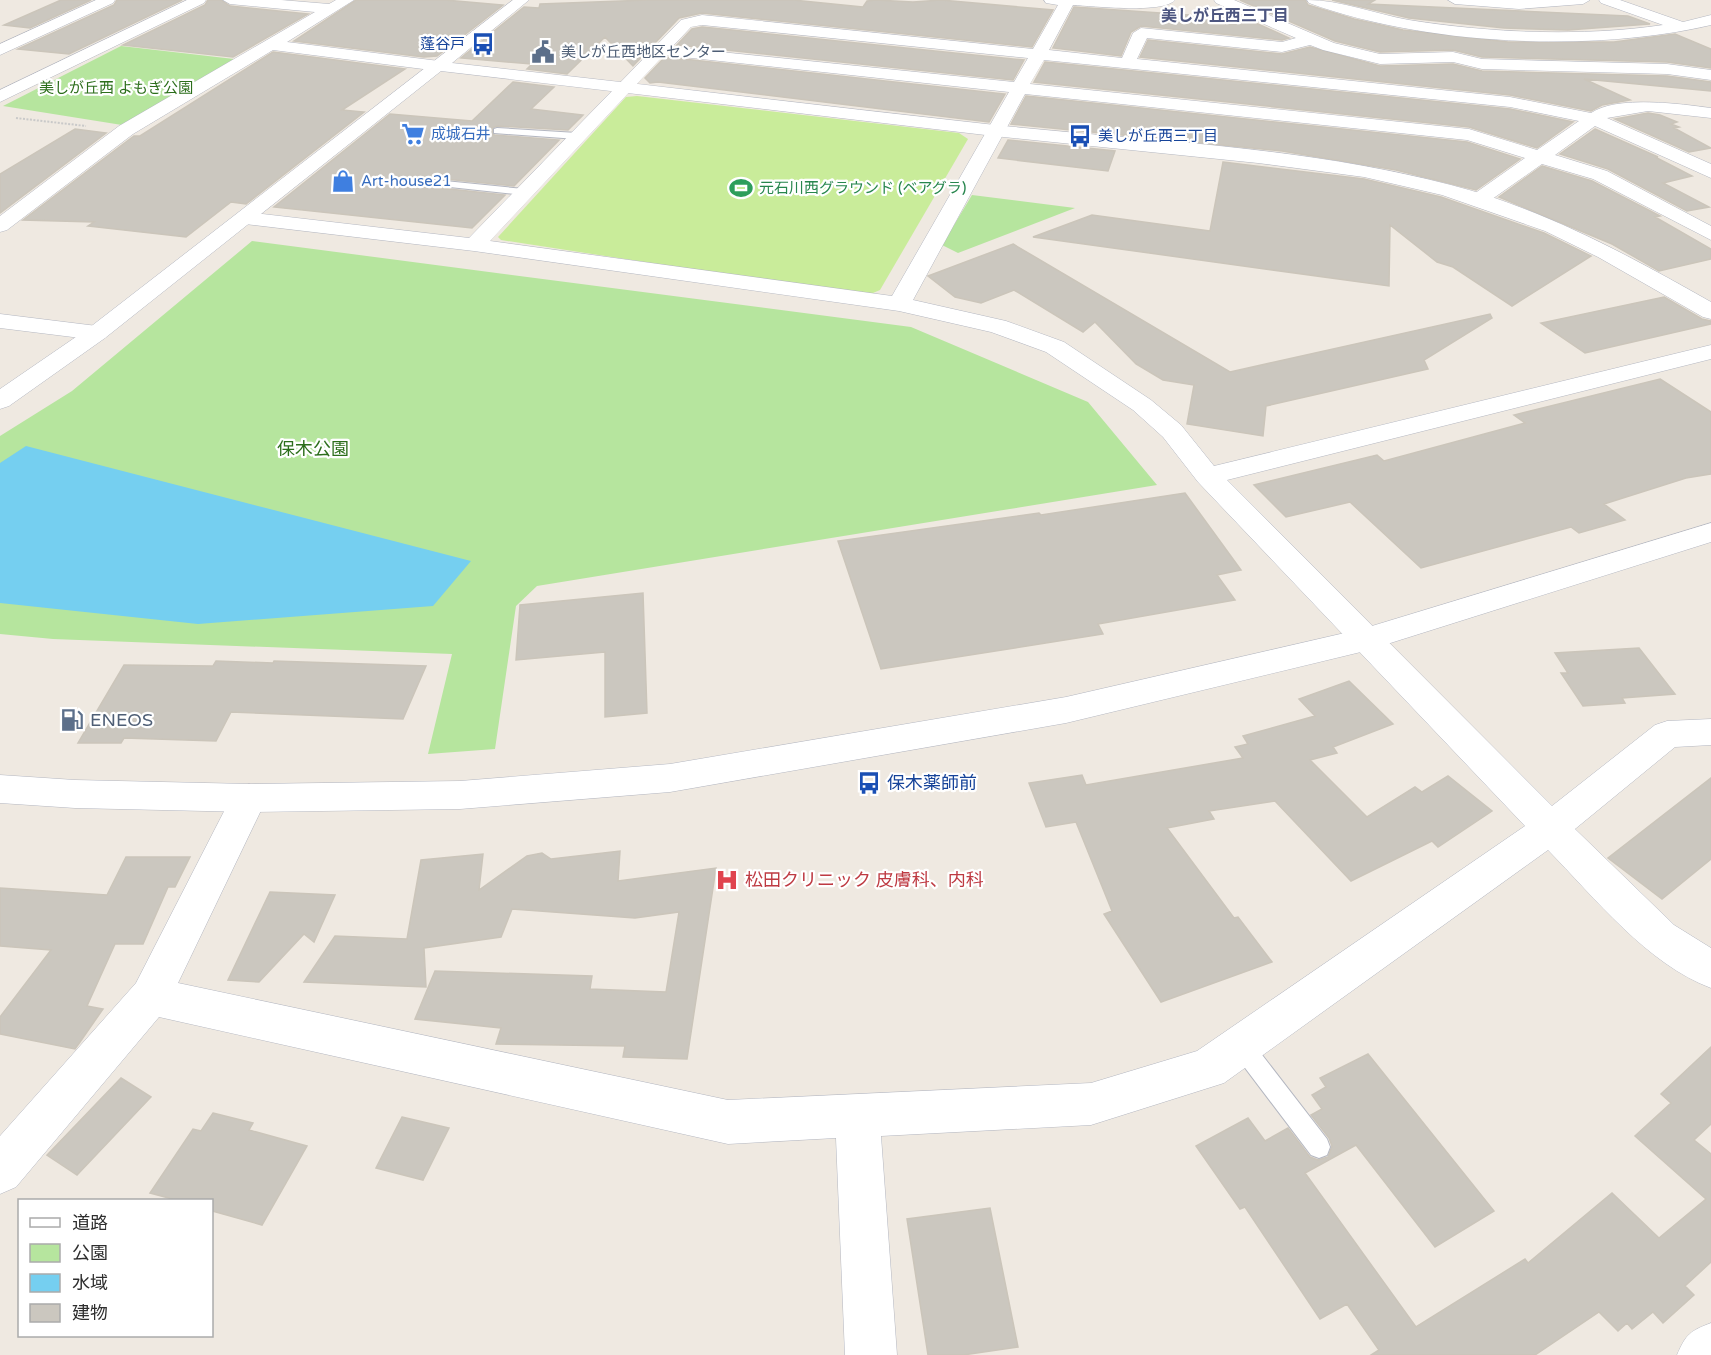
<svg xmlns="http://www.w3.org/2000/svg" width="1711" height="1355" font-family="'Varela Round','Noto Sans JP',sans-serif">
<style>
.green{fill:#b6e59e}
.pitch{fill:#c9ec9a}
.water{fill:#75cff0}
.building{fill:#cbc7bf;stroke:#cbc5ba;stroke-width:1.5}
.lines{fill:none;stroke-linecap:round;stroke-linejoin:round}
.service-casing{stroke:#b4b7c1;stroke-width:2}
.minor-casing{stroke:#b4b7c1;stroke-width:1}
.tertiary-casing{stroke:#b4b7c1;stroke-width:1}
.path{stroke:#c9c9c9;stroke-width:2;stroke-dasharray:2 1.5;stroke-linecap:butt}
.service{fill:#fff;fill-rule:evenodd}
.minor{fill:#fff;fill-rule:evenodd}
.tertiary{fill:#fff;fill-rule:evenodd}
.labels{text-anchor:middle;stroke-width:4.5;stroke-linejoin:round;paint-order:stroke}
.far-transit-label{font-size:15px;fill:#164399;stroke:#fff;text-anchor:end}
.far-service-label{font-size:15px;fill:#4e5e75;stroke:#fff;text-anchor:start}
.far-park-label{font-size:15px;fill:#2c6e1b;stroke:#fff}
.far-shop-label{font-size:15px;fill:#366cbe;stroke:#fff;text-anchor:start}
.far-leisure-label{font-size:15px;fill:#27864d;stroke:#fff;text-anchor:start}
.far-neighbourhood-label{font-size:16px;font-weight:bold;fill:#4d5680;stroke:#fff}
.park-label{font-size:18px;fill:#2c6e1b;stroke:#fff}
.service-label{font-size:18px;fill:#4e5e75;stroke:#fff;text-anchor:start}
.transit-label{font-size:18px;fill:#164399;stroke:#fff;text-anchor:start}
.health-label{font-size:18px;fill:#be3a42;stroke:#fff;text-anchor:start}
</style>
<rect width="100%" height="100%" fill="#efe9e1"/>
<!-- green -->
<path class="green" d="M 121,46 L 234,59 L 122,125 L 3,106 Z
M 972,195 L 1075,208 L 958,253 L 942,245 Z
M 252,241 L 911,327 L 1088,402 L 1157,485 L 537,586 L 516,606 L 495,749 L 428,754 L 452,654 L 53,639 L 0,634 L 0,436 L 72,391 Z"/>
<!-- pitch -->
<path class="pitch" d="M 637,96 L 959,133 L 968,139 L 880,290 L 866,296 L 501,240 L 498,237 L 626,97 Z"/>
<!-- water -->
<path class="water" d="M 26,446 L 471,561 L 433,606 L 198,624 L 0,603 L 0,463 Z"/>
<!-- building -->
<path class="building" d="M 61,0 L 91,0 L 30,28 L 4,25 Z
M 117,0 L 182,0 L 69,54 L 18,49 L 114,5 Z
M 208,0 L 221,0 L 230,6 L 308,14 L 233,57 L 123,45 L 205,5 Z
M 356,0 L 445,0 L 503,5 L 437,56 L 424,57 L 294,41 Z
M 648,0 L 793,0 L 863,7 L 867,1 L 876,0 L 913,2 L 941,0 L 1053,10 L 1032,47 L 702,13 L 679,18 L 633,66 L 605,37 L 567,74 L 527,69 L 532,64 L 461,58 L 524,7 L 539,8 L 540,4 Z
M 1240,0 L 1305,0 L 1308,5 L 1354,19 L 1403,30 L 1508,42 L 1614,42 L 1675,34 L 1711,49 L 1711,68 L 1667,62 L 1482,57 L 1453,50 L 1380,52 L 1335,41 Z
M 1332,0 L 1375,0 L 1368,4 L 1628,16 L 1650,24 L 1568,30 L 1504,28 L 1409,18 Z
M 1074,7 L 1247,19 L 1289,38 L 1282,40 L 1141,26 L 1131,32 L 1121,56 L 1053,48 Z
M 702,27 L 1024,60 L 1013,80 L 677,45 L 692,29 Z
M 1148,40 L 1282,54 L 1310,47 L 1380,66 L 1453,64 L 1482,71 L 1667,76 L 1711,82 L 1711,91 L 1584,79 L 1630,100 L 1602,105 L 1591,111 L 1510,95 L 1140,57 Z
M 273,52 L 405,69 L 342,110 L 364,112 L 246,204 L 231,202 L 186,237 L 88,226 L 94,222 L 23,220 L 134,136 L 140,136 Z
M 665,57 L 1005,94 L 989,122 L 658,82 L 650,83 L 645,78 Z
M 1045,62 L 1510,109 L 1573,122 L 1537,148 L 1469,127 L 1034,82 Z
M 513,82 L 554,87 L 531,109 L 583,115 L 568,130 L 497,126 L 492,128 L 494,135 L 559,140 L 514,186 L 425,177 L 420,179 L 422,186 L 505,195 L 472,228 L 274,207 L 390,114 L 472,121 Z
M 1026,96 L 1467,142 L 1520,159 L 1476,190 L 1396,170 L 1282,151 L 1011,124 Z
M 1648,113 L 1660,115 L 1677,122 L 1671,124 L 1679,127 L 1674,128 L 1711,148 L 1689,152 L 1615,119 Z
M 75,129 L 106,133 L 0,213 L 0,174 Z
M 1595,129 L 1658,157 L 1655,157 L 1692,176 L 1663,183 L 1709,207 L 1687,211 L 1608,169 L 1560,154 Z
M 1008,140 L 1115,151 L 1108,171 L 998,158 Z
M 1223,162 L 1364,179 L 1441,197 L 1544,233 L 1591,256 L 1512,306 L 1453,267 L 1437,262 L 1390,225 L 1389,286 L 1033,237 L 1092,215 L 1210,231 Z
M 1542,166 L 1592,181 L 1660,216 L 1655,217 L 1711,249 L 1711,259 L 1659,271 L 1612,244 L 1499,197 Z
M 1013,244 L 1230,372 L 1490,314 L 1492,318 L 1424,360 L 1428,369 L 1266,406 L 1263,436 L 1187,424 L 1194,385 L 1163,380 L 1136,364 L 1095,322 L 1083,332 L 1014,290 L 981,303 L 955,297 L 928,276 Z
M 1664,297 L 1702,319 L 1711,321 L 1711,324 L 1585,353 L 1541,323 Z
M 1660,379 L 1711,412 L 1711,474 L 1686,478 L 1604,504 L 1625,520 L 1579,533 L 1571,527 L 1421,568 L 1350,502 L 1286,517 L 1254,485 L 1377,455 L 1384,461 L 1525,423 L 1514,415 Z
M 1185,493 L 1241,570 L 1217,575 L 1235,600 L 1098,624 L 1103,634 L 881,669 L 838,541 L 1039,513 L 1041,515 Z
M 643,593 L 647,713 L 605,717 L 605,652 L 516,660 L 520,605 Z
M 1639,648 L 1675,694 L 1622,698 L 1625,703 L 1583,706 L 1561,673 L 1568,673 L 1555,653 Z
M 216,661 L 273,663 L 274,661 L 426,666 L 403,719 L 231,712 L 216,741 L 124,738 L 121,743 L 78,743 L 124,665 L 213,666 Z
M 1349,681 L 1393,724 L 1333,747 L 1337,753 L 1310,760 L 1367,817 L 1415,787 L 1422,792 L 1448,776 L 1492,811 L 1438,847 L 1432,841 L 1351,881 L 1275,801 L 1209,811 L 1214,819 L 1167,828 L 1234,918 L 1238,917 L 1272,962 L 1161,1002 L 1104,914 L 1112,911 L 1076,822 L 1046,827 L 1029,783 L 1082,775 L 1086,785 L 1243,758 L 1235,747 L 1248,744 L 1243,736 L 1315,716 L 1299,699 Z
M 1711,778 L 1711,859 L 1662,899 L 1608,858 Z
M 620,851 L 618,881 L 716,868 L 687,1059 L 623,1057 L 625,1046 L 496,1044 L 501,1028 L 415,1019 L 435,971 L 592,976 L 590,989 L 666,992 L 679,912 L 635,918 L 512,909 L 501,937 L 424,948 L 426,987 L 304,982 L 335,936 L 407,939 L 421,860 L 483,854 L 479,890 L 527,856 L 542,853 L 551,859 Z
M 126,857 L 190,857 L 175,887 L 168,887 L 143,944 L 115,944 L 87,1006 L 103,1009 L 80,1042 L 75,1049 L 0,1034 L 0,1017 L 51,950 L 0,946 L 0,888 L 107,895 Z
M 270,892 L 335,895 L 314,942 L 304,934 L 259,982 L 228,980 Z
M 1711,1047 L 1711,1124 L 1694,1140 L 1711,1154 L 1711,1262 L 1685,1286 L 1694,1295 L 1663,1323 L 1653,1312 L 1632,1329 L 1627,1323 L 1618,1331 L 1599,1312 L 1535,1355 L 1371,1355 L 1379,1350 L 1347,1304 L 1320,1319 L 1245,1207 L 1240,1209 L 1196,1146 L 1248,1118 L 1265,1141 L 1288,1128 L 1310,1157 L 1318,1160 L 1328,1157 L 1332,1146 L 1329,1138 L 1311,1115 L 1322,1109 L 1312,1095 L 1326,1087 L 1320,1078 L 1368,1054 L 1494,1211 L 1435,1247 L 1356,1145 L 1305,1173 L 1416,1327 L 1525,1259 L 1528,1263 L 1612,1193 L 1659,1238 L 1706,1199 L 1635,1136 L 1671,1103 L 1661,1094 Z
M 121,1078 L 151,1097 L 77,1175 L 47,1155 Z
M 213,1113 L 253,1123 L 249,1130 L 307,1146 L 262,1225 L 212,1211 L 212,1200 L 176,1200 L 150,1193 L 193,1129 L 201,1131 Z
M 402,1117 L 449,1128 L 423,1180 L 376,1168 Z
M 990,1208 L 1018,1347 L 963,1355 L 928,1355 L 907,1219 Z"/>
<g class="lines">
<!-- service casing -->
<g class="service-casing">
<path id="service" d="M 497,128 L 577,133 L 582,136 L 577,139 L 494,133 L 494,129 Z
M 425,179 L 524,189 L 529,192 L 524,195 L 422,184 L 422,180 Z
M 1241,1035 L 1249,1038 L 1327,1139 L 1330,1147 L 1327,1155 L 1319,1158 L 1311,1155 L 1233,1052 L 1230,1045 L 1233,1038 Z"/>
</g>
<!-- minor casing -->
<g class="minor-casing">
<path id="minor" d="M 96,0 L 115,0 L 113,3 L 0,55 L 0,44 Z
M 187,0 L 206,0 L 204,3 L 0,102 L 0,90 Z
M 223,0 L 281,0 L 329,4 L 336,0 L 354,0 L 287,42 L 439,61 L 447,66 L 439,71 L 273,50 L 133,134 L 7,230 L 0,232 L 0,216 L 119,126 L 315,12 L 230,4 Z
M 1044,0 L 1175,0 C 1163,14 1093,6 1073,5 L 1049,50 L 1122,58 L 1133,33 L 1141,28 L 1282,42 L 1296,38 L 1216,3 L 1214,0 L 1234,0 L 1334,43 L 1380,54 L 1453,52 L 1482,59 L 1667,64 L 1711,70 L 1711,80 L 1667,74 L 1482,69 L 1453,62 L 1380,64 L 1323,50 L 1310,45 L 1282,52 L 1147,38 L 1137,59 L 1510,97 L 1591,113 C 1617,95 1681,104 1711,108 L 1711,118 L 1648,111 L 1607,118 L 1711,164 L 1711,178 L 1595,126 L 1555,155 L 1607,171 L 1711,226 L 1711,240 L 1593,179 L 1542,164 L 1485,204 L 1471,204 L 1468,200 L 1471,196 L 1525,158 L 1467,140 L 1025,94 L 913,300 L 1006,321 L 1064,342 L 1151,400 L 1181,425 L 1214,466 L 1711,345 L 1711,359 L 1227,480 L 1552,806 L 1655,725 L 1667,721 L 1711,719 L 1711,745 L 1675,747 L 1575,829 L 1674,925 L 1711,948 L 1711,988 C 1647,964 1595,898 1548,850 L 1224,1083 L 1091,1125 L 881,1136 L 897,1355 L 845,1355 L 836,1138 L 728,1144 L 159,1017 L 16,1187 L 0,1194 L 0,1136 L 136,983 L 236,788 L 249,784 L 262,788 L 267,798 L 178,983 L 728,1100 L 1091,1083 L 1197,1051 L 1525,826 L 1198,482 L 1163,437 L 1133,410 L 1046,352 L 991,332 L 899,311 L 474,251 L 245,224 L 238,222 L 235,218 L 238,214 L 245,212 L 469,238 L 681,20 L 702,15 L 1033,49 L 1058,5 L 1046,3 ZM 702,25 L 1028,58 L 1014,82 L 672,47 L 691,27 ZM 664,55 L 1009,92 L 892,296 L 490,241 ZM 1044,60 L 1510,107 L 1579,121 L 1537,150 L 1469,129 L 1030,84 Z
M 1307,0 C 1341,0 1375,14 1409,20 C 1491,33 1581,37 1663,25 L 1601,3 L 1599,0 L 1620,0 L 1683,22 L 1711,15 L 1711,25 C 1592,53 1424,45 1309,3 Z
M 1448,0 L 1590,0 L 1583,4 L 1519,9 L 1455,4 Z
M 0,314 L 97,326 L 105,328 L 109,333 L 105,338 L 97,340 L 0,328 Z
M 1711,1323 L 1711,1355 L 1677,1355 C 1686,1334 1690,1331 1711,1323 Z"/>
</g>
<!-- tertiary casing -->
<g class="tertiary-casing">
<path id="tertiary" d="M 513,0 L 529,0 L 452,63 C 633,83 814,105 995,125 C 1146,141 1303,146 1451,185 C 1544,209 1628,255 1711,302 L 1711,319 L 1703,317 L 1598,257 L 1545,231 L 1442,195 L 1364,177 L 1258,163 L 994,136 L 441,71 L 105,338 L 9,406 L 0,409 L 0,389 L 89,328 Z
M 1711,523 L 1711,542 L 1365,651 L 1066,723 L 670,792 L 460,809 L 249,812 L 75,808 L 0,803 L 0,775 L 75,780 L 249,784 L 460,781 L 670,764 L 1066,697 L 1362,629 Z"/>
</g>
<!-- path -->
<path class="path" d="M 16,118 L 86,126"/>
<!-- service -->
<use href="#service" class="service"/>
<!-- minor -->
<use href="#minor" class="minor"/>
<!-- tertiary -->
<use href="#tertiary" class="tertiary"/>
</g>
<!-- icons -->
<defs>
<g id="bus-bare" transform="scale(1.8)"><path d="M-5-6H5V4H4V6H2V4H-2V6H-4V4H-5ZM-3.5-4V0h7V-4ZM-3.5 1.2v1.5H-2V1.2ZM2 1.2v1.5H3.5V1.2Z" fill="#1a4fb4" stroke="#fff" stroke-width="2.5" paint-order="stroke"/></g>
<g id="civic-bare" transform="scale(1.8)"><path d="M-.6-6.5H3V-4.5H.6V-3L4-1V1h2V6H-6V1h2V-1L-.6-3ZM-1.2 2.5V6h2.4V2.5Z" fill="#5c6f8a" stroke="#fff" stroke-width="2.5" paint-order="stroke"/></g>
<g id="supermarket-bare" transform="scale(1.8)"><path d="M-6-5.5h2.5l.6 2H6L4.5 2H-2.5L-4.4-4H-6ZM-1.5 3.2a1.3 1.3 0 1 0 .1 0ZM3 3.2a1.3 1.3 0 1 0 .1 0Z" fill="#3f7fe0" stroke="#fff" stroke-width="2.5" paint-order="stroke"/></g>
<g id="shop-bare" transform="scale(1.8)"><path d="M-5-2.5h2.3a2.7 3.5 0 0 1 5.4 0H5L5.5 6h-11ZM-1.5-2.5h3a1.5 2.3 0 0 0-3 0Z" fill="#3f7fe0" stroke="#fff" stroke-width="2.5" paint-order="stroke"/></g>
<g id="stadium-bare" transform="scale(1.8)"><path d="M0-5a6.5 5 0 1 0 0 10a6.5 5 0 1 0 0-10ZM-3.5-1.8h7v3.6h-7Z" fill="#2e9e5b" stroke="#fff" stroke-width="2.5" paint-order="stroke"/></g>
<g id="fuel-bare" transform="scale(1.8)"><path d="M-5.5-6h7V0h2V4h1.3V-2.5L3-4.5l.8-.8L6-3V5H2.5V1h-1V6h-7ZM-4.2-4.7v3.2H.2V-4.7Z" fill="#5c6f8a" stroke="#fff" stroke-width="2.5" paint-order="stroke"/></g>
<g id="hospital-bare" transform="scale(1.8)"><path d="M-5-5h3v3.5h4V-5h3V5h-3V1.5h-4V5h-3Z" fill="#e0444e" stroke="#fff" stroke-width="2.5" paint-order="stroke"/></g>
</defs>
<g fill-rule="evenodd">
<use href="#bus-bare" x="483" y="44"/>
<use href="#civic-bare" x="543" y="52"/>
<use href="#supermarket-bare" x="413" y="134"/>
<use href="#bus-bare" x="1080" y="136"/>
<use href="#shop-bare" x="343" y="181"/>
<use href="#stadium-bare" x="741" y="188"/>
<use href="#fuel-bare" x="72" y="720"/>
<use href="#bus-bare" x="869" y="783"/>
<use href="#hospital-bare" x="727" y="880"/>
</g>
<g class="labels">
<!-- far-transit labels -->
<g class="far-transit-label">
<text x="465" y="49">蓬谷戸</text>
<text x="1098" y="141" text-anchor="start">美しが丘西三丁目</text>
</g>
<!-- far-service labels -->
<g class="far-service-label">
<text x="561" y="57">美しが丘西地区センター</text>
</g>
<!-- far-park labels -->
<g class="far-park-label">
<text x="116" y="93">美しが丘西 よもぎ公園</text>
</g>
<!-- far-shop labels -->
<g class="far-shop-label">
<text x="431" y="139">成城石井</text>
<text x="361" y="186">Art-house21</text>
</g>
<!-- far-leisure labels -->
<g class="far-leisure-label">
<text x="759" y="193">元石川西グラウンド (ベアグラ)</text>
</g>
<!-- far-neighbourhood labels -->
<g class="far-neighbourhood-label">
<text x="1225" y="21">美しが丘西三丁目</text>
</g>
<!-- park labels -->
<g class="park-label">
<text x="313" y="455">保木公園</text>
</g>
<!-- service labels -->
<g class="service-label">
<text x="90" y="726">ENEOS</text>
</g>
<!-- transit labels -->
<g class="transit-label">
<text x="887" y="789">保木薬師前</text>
</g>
<!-- health labels -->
<g class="health-label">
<text x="745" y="886">松田クリニック 皮膚科、内科</text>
</g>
</g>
<!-- legend -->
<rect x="18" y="1199" width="195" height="138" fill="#ffffff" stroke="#ababab" stroke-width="1.5"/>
<rect x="30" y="1218" width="30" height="9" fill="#ffffff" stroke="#ababab" stroke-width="1.5"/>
<text x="72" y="1229" font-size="18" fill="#2e2e2e">道路</text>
<rect x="30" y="1244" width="30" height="18" fill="#b6e59e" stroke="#ababab" stroke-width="1.5"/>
<text x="72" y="1259" font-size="18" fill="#2e2e2e">公園</text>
<rect x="30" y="1274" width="30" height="18" fill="#75cff0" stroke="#ababab" stroke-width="1.5"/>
<text x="72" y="1289" font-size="18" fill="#2e2e2e">水域</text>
<rect x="30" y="1304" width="30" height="18" fill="#cbc7bf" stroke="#ababab" stroke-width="1.5"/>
<text x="72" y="1319" font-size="18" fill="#2e2e2e">建物</text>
</svg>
